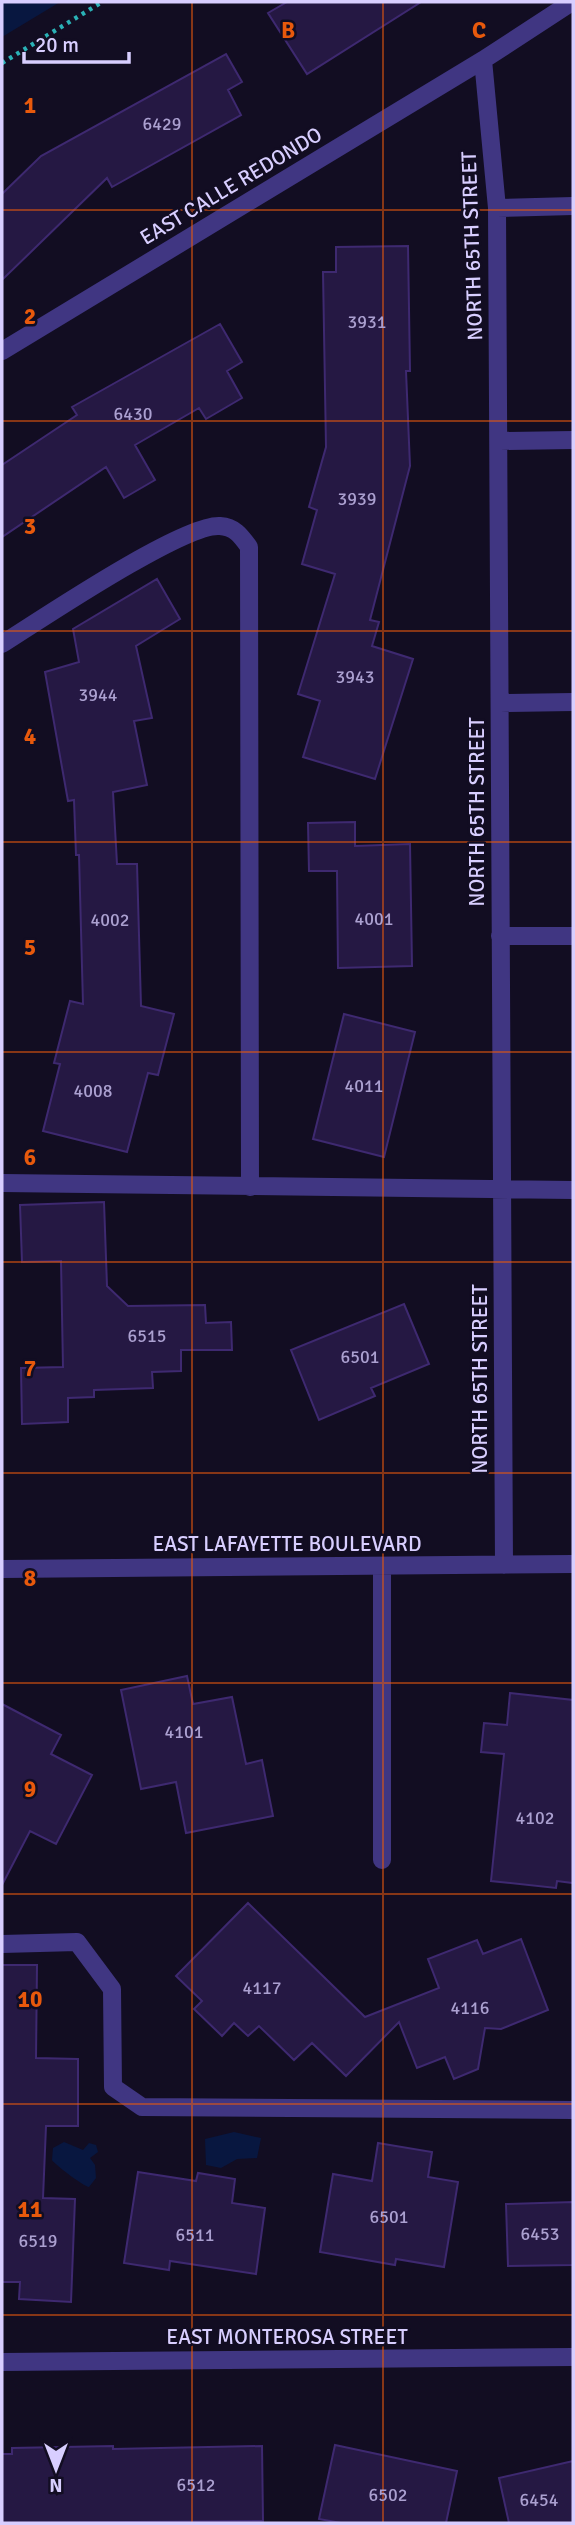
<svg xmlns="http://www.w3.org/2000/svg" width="575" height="2525" font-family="Signika,sans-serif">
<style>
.water{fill:#081740}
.building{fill:#251843;stroke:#3e2970;stroke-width:2}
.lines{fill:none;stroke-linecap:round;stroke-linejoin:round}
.path{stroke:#2ab1b6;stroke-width:4.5;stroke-dasharray:3.5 5;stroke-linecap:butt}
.minor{stroke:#403682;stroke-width:18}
.grid{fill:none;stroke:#e8590c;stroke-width:2;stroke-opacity:0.55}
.labels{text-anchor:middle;stroke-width:5;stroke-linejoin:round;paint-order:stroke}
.number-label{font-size:18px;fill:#aba0d0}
.street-label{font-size:21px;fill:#d8ceff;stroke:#120d22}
.grid-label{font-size:23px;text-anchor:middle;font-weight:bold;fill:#e8590c;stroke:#120d22;stroke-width:5;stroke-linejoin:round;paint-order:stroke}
</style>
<rect width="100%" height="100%" fill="#120d22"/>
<!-- water -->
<path class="water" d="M 2,2 L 60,2 L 2,37 Z
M 234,2132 L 261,2138 L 257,2158 L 237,2159 L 221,2168 L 206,2165 L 205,2139 Z
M 64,2142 L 83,2150 L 89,2143 L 96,2145 L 98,2152 L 90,2158 L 95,2165 L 96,2178 L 89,2187 C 85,2187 55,2165 52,2160 L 53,2148 Z"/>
<!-- building -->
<path class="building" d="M 287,2 L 421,2 L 307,74 L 268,13 Z
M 226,54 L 242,82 L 228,90 L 241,115 L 112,187 L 107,178 L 2,280 L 2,194 L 41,156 Z
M 408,246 L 410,371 L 406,371 L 410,466 L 370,620 L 379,622 L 372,646 L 413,659 L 375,779 L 303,757 L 320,701 L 298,694 L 335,574 L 302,564 L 317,510 L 309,507 L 326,447 L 323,272 L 336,272 L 336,247 Z
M 220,324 L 242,362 L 227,371 L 242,398 L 206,419 L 199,408 L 135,445 L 155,480 L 124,498 L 106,467 L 2,537 L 2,465 L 77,415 L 72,407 Z
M 157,579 L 180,619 L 136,646 L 152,718 L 134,721 L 147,785 L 113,792 L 117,864 L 137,864 L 141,1006 L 174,1014 L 158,1075 L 148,1073 L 127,1152 L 43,1131 L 60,1064 L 54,1063 L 70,1001 L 83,1004 L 79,855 L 76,855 L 74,800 L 68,801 L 45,672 L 79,662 L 73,629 Z
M 355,822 L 355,846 L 410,844 L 412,966 L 338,968 L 337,871 L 309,871 L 308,823 Z
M 344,1014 L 415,1032 L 384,1157 L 313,1139 Z
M 104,1202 L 107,1286 L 128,1306 L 205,1305 L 206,1323 L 231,1322 L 232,1350 L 181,1350 L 181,1371 L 152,1372 L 153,1388 L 94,1390 L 94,1397 L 68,1398 L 68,1422 L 22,1424 L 21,1368 L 63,1367 L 61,1261 L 22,1262 L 20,1205 Z
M 404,1304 L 429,1364 L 371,1388 L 375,1396 L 319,1420 L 291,1350 Z
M 187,1676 L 193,1704 L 232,1697 L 246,1764 L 262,1760 L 273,1816 L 186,1833 L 176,1782 L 141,1789 L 121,1690 Z
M 510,1693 L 573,1700 L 573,1883 L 557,1881 L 556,1888 L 491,1881 L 504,1754 L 481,1752 L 484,1723 L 507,1725 Z
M 2,1704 L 61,1735 L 51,1754 L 92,1775 L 56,1844 L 30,1831 L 2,1885 Z
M 248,1903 L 365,2017 L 439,1988 L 428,1959 L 477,1940 L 483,1954 L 521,1939 L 548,2010 L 501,2029 L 485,2028 L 478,2069 L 454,2079 L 445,2057 L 417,2068 L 399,2022 L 346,2076 L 312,2043 L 294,2060 L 259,2026 L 248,2036 L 234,2023 L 222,2036 L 194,2009 L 202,2001 L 176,1976 Z
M 2,1965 L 37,1965 L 36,2058 L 78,2059 L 78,2126 L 46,2126 L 43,2198 L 75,2199 L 71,2302 L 19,2299 L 20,2282 L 2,2282 Z
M 378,2143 L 432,2152 L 428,2177 L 458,2182 L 444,2267 L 396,2259 L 395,2265 L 320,2252 L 333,2174 L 372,2181 Z
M 138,2172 L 196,2181 L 198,2173 L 235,2179 L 232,2203 L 265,2208 L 256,2274 L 170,2261 L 169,2270 L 124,2263 Z
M 573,2202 L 573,2265 L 508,2266 L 506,2204 Z
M 335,2445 L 457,2471 L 446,2523 L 341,2523 L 319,2519 Z
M 113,2446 L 113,2449 L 262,2446 L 263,2521 L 2,2523 L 2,2454 L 12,2454 L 12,2448 Z
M 573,2461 L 573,2523 L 509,2523 L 499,2478 Z"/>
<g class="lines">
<!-- path -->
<path class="path" d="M 2,63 L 102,2"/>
<!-- minor -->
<path class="minor" d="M 483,60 L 497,208 L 504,1565
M 497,208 L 573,206
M 2,351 L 483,60 L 572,2
M 500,441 L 573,440
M 2,644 C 40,620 184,523 220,526 C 235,527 241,536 249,547 L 250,1187
M 500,703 L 573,702
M 500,936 L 573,936
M 2,1183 L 573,1190
M 382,1566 L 382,1860
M 2,1569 L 573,1564
M 2,1944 L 77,1942 L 112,1989 L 113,2087 L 142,2107 L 573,2110
M 2,2362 L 573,2357"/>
</g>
<!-- grid -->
<path class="grid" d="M 192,2 L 192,2523M 383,2 L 383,2523M 2,210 L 573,210M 2,421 L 573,421M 2,631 L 573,631M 2,842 L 573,842M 2,1052 L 573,1052M 2,1262 L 573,1262M 2,1473 L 573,1473M 2,1683 L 573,1683M 2,1894 L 573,1894M 2,2104 L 573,2104M 2,2315 L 573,2315"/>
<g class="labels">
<!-- number labels -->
<g class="number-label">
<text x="162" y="130">6429</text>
<text x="367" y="328">3931</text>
<text x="133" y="420">6430</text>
<text x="357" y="505">3939</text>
<text x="355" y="683">3943</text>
<text x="98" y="701">3944</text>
<text x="374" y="925">4001</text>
<text x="110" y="926">4002</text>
<text x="364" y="1092">4011</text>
<text x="93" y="1097">4008</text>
<text x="147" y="1342">6515</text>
<text x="360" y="1363">6501</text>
<text x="184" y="1738">4101</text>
<text x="535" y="1824">4102</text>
<text x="262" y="1994">4117</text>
<text x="470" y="2014">4116</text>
<text x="389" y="2223">6501</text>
<text x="540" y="2240">6453</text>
<text x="195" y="2241">6511</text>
<text x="38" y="2247">6519</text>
<text x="196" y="2491">6512</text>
<text x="388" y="2501">6502</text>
<text x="539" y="2506">6454</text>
</g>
<!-- street labels -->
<g class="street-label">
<text transform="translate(231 186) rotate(-31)" y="7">EAST CALLE REDONDO</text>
<text transform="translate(472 246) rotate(-92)" y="7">NORTH 65TH STREET</text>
<text transform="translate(477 812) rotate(-90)" y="7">NORTH 65TH STREET</text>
<text transform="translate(480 1379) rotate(-90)" y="7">NORTH 65TH STREET</text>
<text x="287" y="1551">EAST LAFAYETTE BOULEVARD</text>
<text x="287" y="2344">EAST MONTEROSA STREET</text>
</g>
</g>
<g class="grid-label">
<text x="288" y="38">B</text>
<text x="479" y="38">C</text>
<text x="30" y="113">1</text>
<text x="30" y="324">2</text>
<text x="30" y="534">3</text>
<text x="30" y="744">4</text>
<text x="30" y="955">5</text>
<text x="30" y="1165">6</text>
<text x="30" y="1376">7</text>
<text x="30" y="1586">8</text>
<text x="30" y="1797">9</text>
<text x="30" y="2007">10</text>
<text x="30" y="2217">11</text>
</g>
<!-- border -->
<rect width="575" height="2525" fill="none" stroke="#d8ceff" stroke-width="7"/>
<!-- north arrow -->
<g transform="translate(56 2469) rotate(180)" stroke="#120d22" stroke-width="5" paint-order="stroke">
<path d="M0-5L12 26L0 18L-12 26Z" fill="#d8ceff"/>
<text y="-10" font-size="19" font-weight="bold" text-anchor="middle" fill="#d8ceff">N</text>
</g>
<!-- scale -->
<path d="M24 52v10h105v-10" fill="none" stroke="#d8ceff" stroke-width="3.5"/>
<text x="35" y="52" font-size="21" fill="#d8ceff" stroke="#120d22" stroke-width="5" paint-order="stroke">20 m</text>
</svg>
